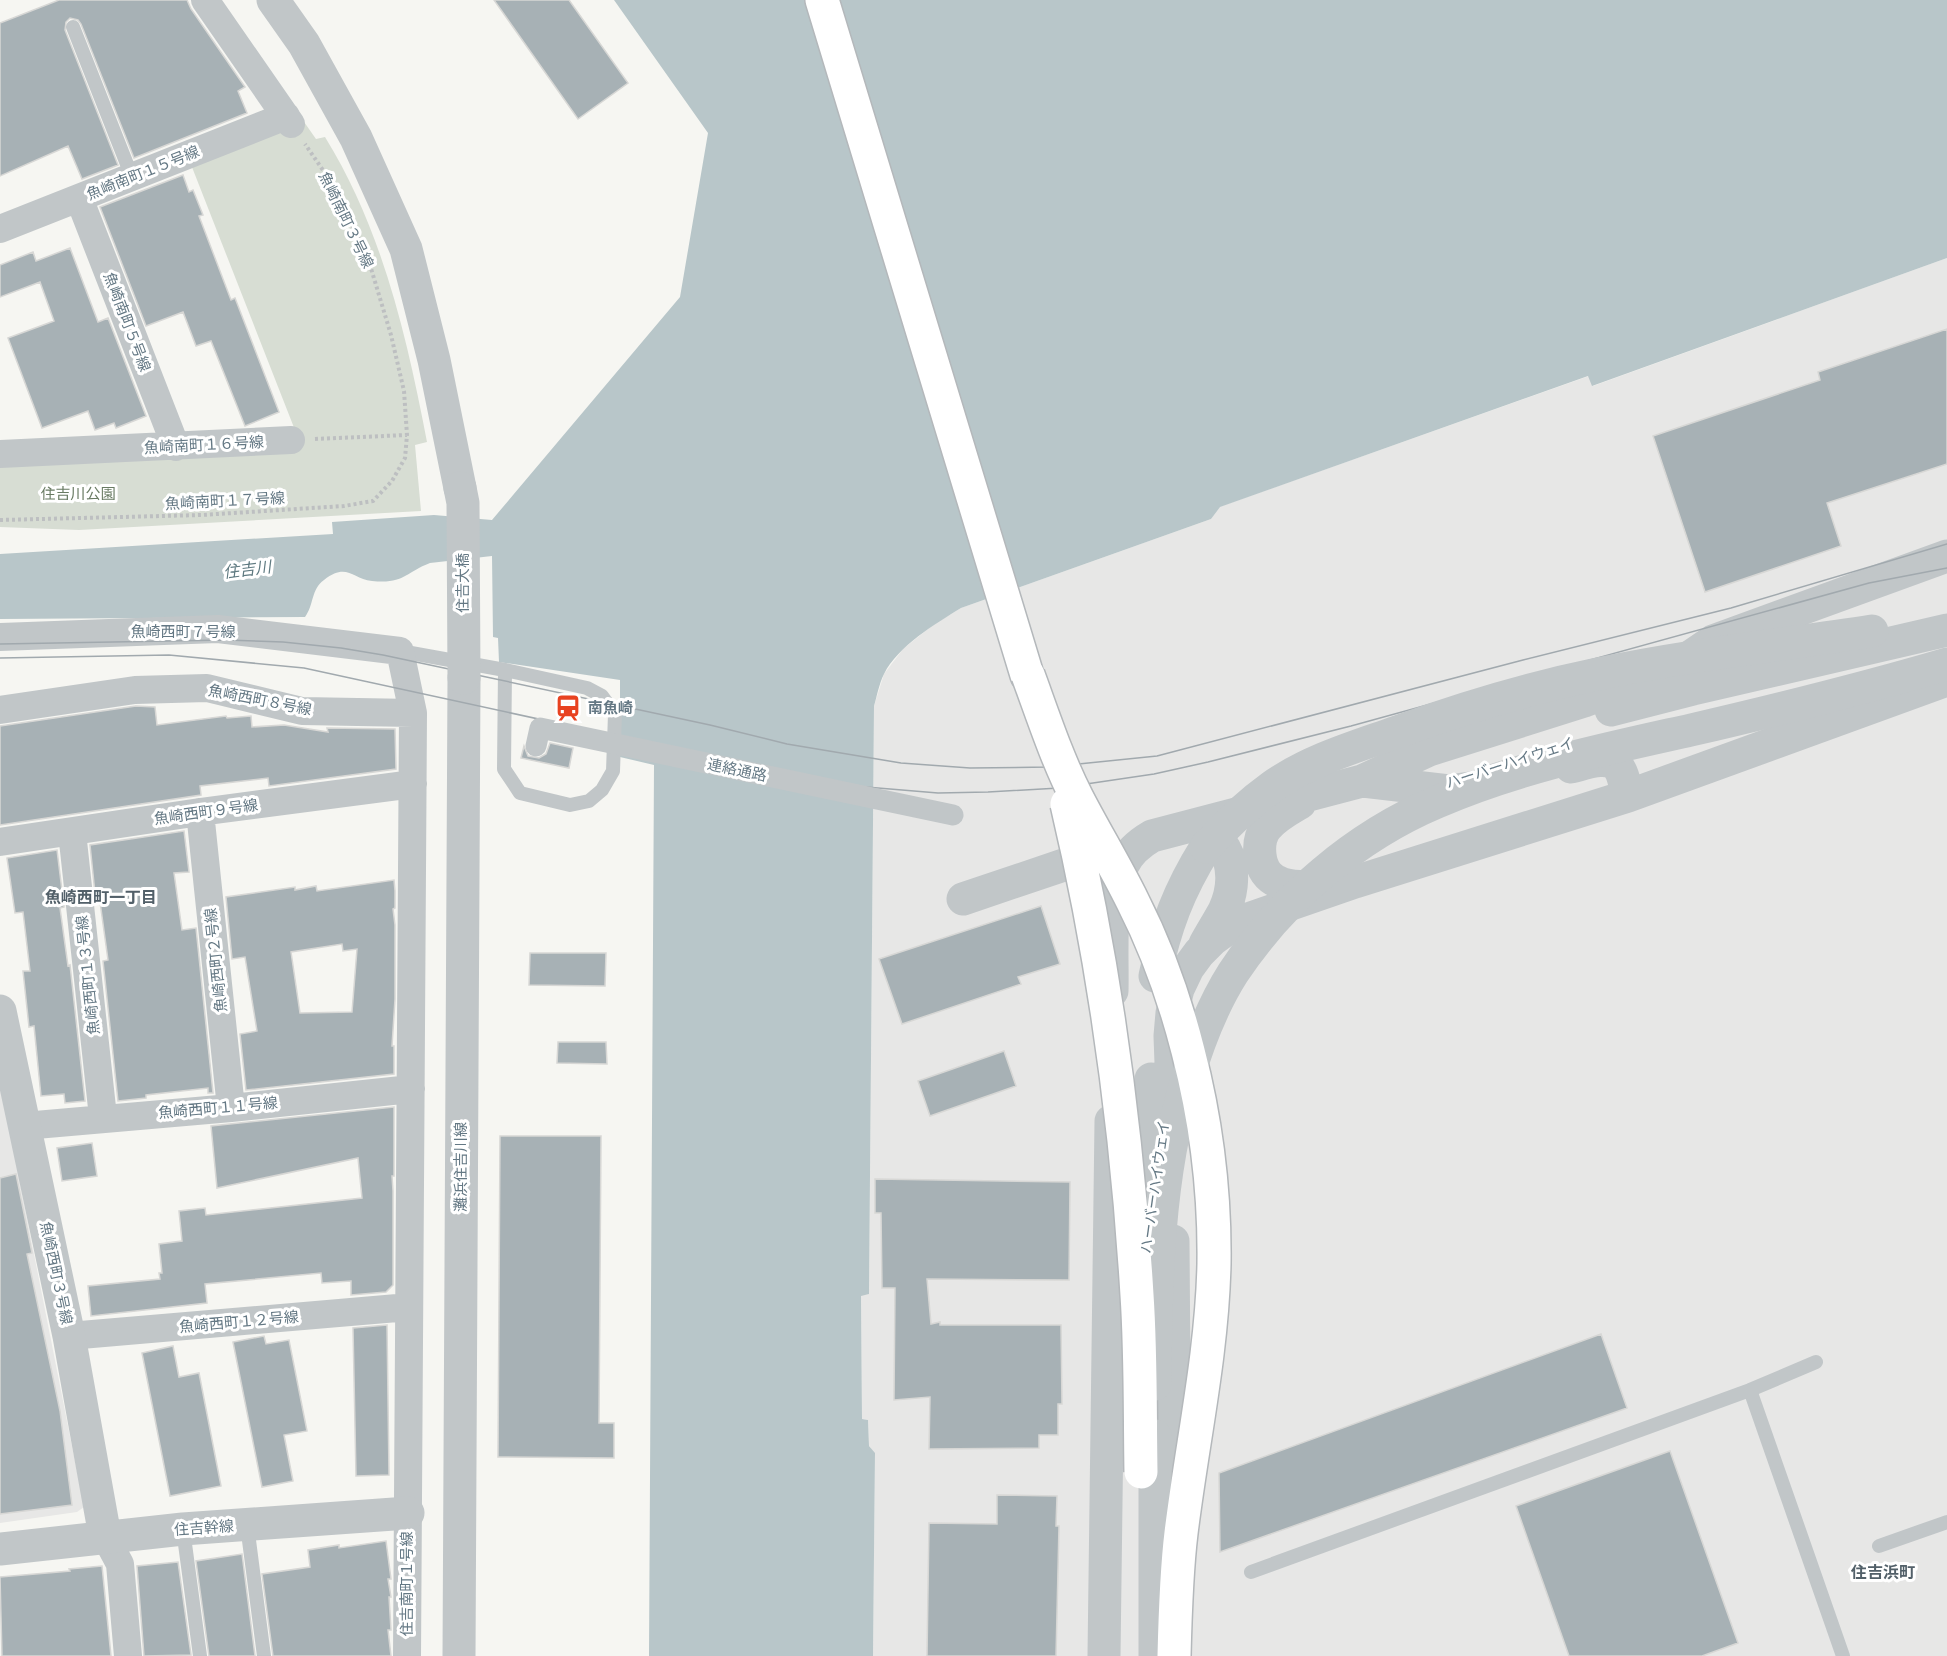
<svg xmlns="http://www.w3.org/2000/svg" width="1947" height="1656" font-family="'Roboto Condensed','Noto Sans JP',sans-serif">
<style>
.built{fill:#e7e7e6}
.green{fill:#d7ddd3}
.water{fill:#b8c6c9}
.building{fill:#a7b1b5;stroke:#d7d7d5;stroke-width:1.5;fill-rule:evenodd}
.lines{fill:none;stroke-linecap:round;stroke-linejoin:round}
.motorway-casing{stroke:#b4b8bb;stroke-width:36}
.path{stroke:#bdbfc1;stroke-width:4;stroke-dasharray:3 3;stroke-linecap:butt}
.service{stroke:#c1c6c8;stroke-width:14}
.minor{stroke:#c1c6c8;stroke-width:28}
.tertiary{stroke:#c1c6c8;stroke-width:33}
.motorway{stroke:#fff;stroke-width:33}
.tram{stroke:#a1a9ae;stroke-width:1.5}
.motorway-bridge-casing{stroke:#b4b8bb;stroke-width:36;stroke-linecap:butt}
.pedestrian-bridge{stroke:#c1c6c8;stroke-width:21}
.tertiary-bridge{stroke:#c1c6c8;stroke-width:33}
.motorway-bridge{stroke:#fff;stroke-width:33}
.labels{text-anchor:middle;stroke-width:6;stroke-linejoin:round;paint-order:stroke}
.street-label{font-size:15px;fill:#647884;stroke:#fff}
.park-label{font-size:15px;fill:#697b63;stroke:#fff}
.poi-label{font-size:15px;font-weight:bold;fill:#647884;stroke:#fff;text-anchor:start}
.water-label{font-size:16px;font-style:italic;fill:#5f7a81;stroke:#fff}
.neighbourhood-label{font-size:16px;font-weight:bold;fill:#526069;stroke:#fff}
</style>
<rect width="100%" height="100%" fill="#f6f6f2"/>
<!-- built -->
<path class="built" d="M 1947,258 L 1947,1656 L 873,1656 L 875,1454 L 869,1446 L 868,1420 L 862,1419 L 861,1295 L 869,1294 L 874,706 L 884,674 L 903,649 L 933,625 L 961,608 L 1211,519 L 1219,507 L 1589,376 L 1593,386 Z
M 0,1082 L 84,1507 L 77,1512 L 0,1523 Z"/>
<!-- green -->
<path class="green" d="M 302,119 L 316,139 L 325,137 C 382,229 407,337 427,442 L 415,445 L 421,511 L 79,530 L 0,527 L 0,463 L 302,448 L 190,162 Z"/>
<!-- water -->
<path class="water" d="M 614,0 L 1947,0 L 1947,258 L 1592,386 L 1588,376 L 1220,507 L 1211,519 L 961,608 C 935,624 898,646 884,674 C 879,684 877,696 874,706 L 869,1294 L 861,1296 L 862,1419 L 868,1420 L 869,1446 L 875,1453 L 873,1656 L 649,1656 L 654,765 L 620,757 L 620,680 L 499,662 L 498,638 L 493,637 L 492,556 L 430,563 C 404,573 405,584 372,581 C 352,579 347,562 324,580 C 311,589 314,605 305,617 L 0,619 L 0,554 L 333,534 L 332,522 L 434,515 L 492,520 L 680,297 L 708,133 Z"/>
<!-- building -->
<path class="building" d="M 59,0 L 187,0 L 191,9 L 245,87 L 238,91 L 247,113 L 134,158 L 81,24 L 78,20 L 70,18 L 66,22 L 65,30 L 118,165 L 82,179 L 68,146 L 0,176 L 0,23 Z
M 494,0 L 569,0 L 628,83 L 578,119 Z
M 183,175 L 189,192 L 193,190 L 203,215 L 199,216 L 231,300 L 235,298 L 279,412 L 245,426 L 211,341 L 196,346 L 183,312 L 146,326 L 100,207 Z
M 70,248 L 98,322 L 108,318 L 146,416 L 116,428 L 114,423 L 95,430 L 88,411 L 42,428 L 8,338 L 54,321 L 40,282 L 0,297 L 0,265 L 33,252 L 36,261 Z
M 1947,329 L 1947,464 L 1827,503 L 1841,546 L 1705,592 L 1653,436 L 1820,380 L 1818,372 Z
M 136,706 L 155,707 L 157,725 L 226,716 L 227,718 L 251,716 L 252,727 L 284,725 L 328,732 L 327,728 L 395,729 L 396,769 L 269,786 L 268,778 L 200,786 L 201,795 L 0,825 L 0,726 Z
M 550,743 L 573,748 L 569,768 L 521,758 L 524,746 L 528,756 L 539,758 L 546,754 Z
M 184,831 L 189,872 L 174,873 L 182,930 L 196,928 L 213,1093 L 208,1093 L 208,1088 L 146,1095 L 146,1098 L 118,1101 L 103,961 L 108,960 L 100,902 L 96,903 L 90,845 Z
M 57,850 L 64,907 L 60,908 L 68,966 L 70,965 L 85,1101 L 65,1103 L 64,1094 L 41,1096 L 34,1026 L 29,1027 L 23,971 L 30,971 L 23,912 L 15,913 L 7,858 Z
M 394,880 L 395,891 L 395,908 L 393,909 L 395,925 L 395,999 L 392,1046 L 394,1046 L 394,1074 L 246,1090 L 240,1034 L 257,1031 L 245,957 L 232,959 L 226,897 L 295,887 L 295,890 L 316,886 L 317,891 ZM 342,944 L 343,951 L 357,949 L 352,1012 L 300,1013 L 291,952 Z
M 1041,906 L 1060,964 L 1018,977 L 1021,984 L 902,1024 L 879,959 Z
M 530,953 L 606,953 L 605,986 L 529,985 Z
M 558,1042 L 606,1042 L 607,1064 L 557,1063 Z
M 1004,1051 L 1016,1086 L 930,1116 L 918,1081 Z
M 394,1107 L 394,1176 L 392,1176 L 393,1191 L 393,1285 L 386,1292 L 351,1295 L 351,1281 L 322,1283 L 321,1273 L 205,1284 L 207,1303 L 91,1316 L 88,1286 L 160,1279 L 159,1273 L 162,1273 L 159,1244 L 182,1241 L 179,1211 L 205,1208 L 206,1215 L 362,1198 L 358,1158 L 217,1188 L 211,1126 Z
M 500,1136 L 601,1136 L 599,1423 L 614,1423 L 614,1458 L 498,1457 Z
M 92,1143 L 97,1176 L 62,1181 L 57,1148 Z
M 16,1174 L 32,1253 L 27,1254 L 60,1411 L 72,1505 L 0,1514 L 0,1178 Z
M 875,1179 L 1070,1182 L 1069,1280 L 927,1279 L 931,1324 L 940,1322 L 940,1325 L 1061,1325 L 1062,1404 L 1058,1404 L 1058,1435 L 1039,1435 L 1039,1448 L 929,1449 L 930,1397 L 894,1400 L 895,1288 L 882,1288 L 881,1213 L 875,1213 Z
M 387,1325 L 389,1475 L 356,1476 L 353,1328 Z
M 1601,1334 L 1627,1408 L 1220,1552 L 1219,1473 Z
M 264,1336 L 266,1344 L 289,1340 L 307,1431 L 284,1435 L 293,1481 L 262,1487 L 233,1342 Z
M 173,1346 L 179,1377 L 199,1373 L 221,1486 L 170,1496 L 142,1353 Z
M 1670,1451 L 1738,1643 L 1702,1656 L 1569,1656 L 1516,1506 Z
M 997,1495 L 1057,1496 L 1056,1526 L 1059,1526 L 1056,1656 L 927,1656 L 929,1523 L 997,1524 Z
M 386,1541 L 391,1579 L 388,1579 L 391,1597 L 389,1597 L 391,1630 L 388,1630 L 391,1656 L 273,1656 L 262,1574 L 310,1567 L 308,1550 L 339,1545 L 339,1548 Z
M 242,1554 L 255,1656 L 209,1656 L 196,1561 Z
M 178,1562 L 191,1655 L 144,1656 L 137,1566 Z
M 102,1566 L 111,1656 L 2,1656 L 0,1577 L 70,1571 L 69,1569 Z"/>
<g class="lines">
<!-- motorway casing -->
<g class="motorway-casing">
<path id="motorway" d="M 822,0 L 1027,675"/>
</g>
<!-- path -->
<path class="path" d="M 315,439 L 407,435
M 0,520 L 202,515 L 344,506 L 373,501 L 392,481 L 405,458 L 407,435 L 404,391 L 391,335 L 367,255 L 329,179 L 305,144"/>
<!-- service -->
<path class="service" d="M 73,27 L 132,177
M 400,651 L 505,670 L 504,769 L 520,793 L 570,805 L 589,801 L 602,790 L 613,771 L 615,714 L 602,696 L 587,688 L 505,670
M 1750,1390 L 1816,1362
M 247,1525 L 264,1656
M 183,1529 L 200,1656
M 1879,1546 L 1947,1522
M 1251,1572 L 1750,1390 L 1843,1656"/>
<!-- minor -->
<path class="minor" d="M 205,0 L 291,124
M 79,198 L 176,447
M 0,229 L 286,116
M 0,454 L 291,440
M 0,637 L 218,629 L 400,651 L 413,713 L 407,1656
M 0,710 L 135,690 L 207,688 L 302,711 L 413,713
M 200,812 L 231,1108
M 72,832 L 103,1117
M 0,842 L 200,812 L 413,784
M 24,1126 L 231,1108 L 411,1089
M 69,1336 L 409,1307
M 105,1536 L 120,1564 L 128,1656"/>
<!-- tertiary -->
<path class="tertiary" d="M 273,0 L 304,44 L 356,138 L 406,249 L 434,360 L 460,488
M 1611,710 L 1693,689 L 1947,630
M 1571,767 C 1584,764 1608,754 1618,767 C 1624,774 1625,788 1628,796
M 1363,781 L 1449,791 L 1470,788
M 1300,803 C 1288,810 1275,817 1266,828 C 1260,836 1259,846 1260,855 C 1264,889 1296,888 1323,886
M 1196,827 C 1233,837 1239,879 1224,911 C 1218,922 1211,933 1205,944
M 963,899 L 1105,851
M 1155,976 C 1165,927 1179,890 1206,847
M 1112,991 C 1113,956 1108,897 1123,865 C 1129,852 1140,843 1152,836 L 1362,781 L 1429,750 L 1584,701 L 1675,667 L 1713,641 L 1947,556
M 0,1011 L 69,1336 L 105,1536
M 1173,1117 L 1170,1036 L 1172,1013 L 1178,989 L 1188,968 L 1199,953 L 1212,940 L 1227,929 L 1245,920 L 1355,882 L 1628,796 L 1947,680
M 1149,1219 L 1151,1079
M 1173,1241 L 1175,1507
M 0,1549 L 183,1529 L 408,1513
M 459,1656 L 464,678
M 1104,1656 L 1111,1121"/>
<!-- motorway -->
<use href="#motorway" class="motorway"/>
<!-- tram -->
<path class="tram" d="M 0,644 L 225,640 L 283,642 L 341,648 L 383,655 L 491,678 L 710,725 L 787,744 L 901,763 L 970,768 L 1049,767 L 1157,756 L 1523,660 L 1731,608 L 1947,544
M 0,658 L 169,655 L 304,668 L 842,785 L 938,793 L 988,792 L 1059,788 L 1154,774 L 1208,762 L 1351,726 L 1869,583 L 1947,568"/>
<!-- motorway-bridge casing -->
<g class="motorway-bridge-casing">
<path id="motorway-bridge" d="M 1028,675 C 1043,716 1057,759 1077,798 C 1095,833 1116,867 1133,902 C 1157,949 1175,1000 1188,1051 C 1206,1120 1215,1192 1214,1264 C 1212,1355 1192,1443 1181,1533 C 1176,1574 1175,1615 1174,1656
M 1067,804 C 1105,965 1127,1130 1137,1295 C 1141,1353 1140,1413 1141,1472"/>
</g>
<!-- pedestrian-bridge -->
<path class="pedestrian-bridge" d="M 536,746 L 540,728 L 953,815"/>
<!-- tertiary-bridge -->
<path class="tertiary-bridge" d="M 460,488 L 463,503 L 464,678
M 1206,847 C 1226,825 1248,804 1273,786 C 1310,760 1355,747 1397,732 C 1463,708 1530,688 1598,674 C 1689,655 1781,645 1872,631
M 1155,1384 C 1156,1284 1157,1177 1187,1080 C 1198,1043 1212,1006 1233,973 C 1282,899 1356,836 1437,802 C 1518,767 1606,749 1691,730 C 1777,710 1862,689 1947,664
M 1155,1656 L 1155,1436"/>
<!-- motorway-bridge -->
<use href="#motorway-bridge" class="motorway-bridge"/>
</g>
<!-- icons -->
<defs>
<g id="station-bare" transform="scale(2.07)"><path d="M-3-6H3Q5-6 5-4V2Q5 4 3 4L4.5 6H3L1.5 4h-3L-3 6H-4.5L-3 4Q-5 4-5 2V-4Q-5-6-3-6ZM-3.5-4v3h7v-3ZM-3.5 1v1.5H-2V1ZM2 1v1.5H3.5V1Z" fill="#e84220" stroke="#fff" stroke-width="2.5" paint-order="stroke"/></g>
</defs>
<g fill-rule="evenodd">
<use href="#station-bare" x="568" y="708"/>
</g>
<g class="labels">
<!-- street labels -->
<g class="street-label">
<text transform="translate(143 173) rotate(-22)" y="5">魚崎南町１５号線</text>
<text transform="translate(346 220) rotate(64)" y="5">魚崎南町３号線</text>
<text transform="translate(127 322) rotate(69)" y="5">魚崎南町５号線</text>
<text transform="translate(204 445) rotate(-3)" y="5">魚崎南町１６号線</text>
<text transform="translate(225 501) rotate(-3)" y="5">魚崎南町１７号線</text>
<text transform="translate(463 583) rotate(-90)" y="5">住𠮷大橋</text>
<text x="183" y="637">魚崎西町７号線</text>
<text transform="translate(260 700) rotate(11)" y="5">魚崎西町８号線</text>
<text transform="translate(1510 763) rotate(-18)" y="5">ハーバーハイウェイ</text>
<text transform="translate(737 770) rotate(12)" y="5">連絡通路</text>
<text transform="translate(206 812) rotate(-8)" y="5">魚崎西町９号線</text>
<text transform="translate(216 960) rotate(-96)" y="5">魚崎西町２号線</text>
<text transform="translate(88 975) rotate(-96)" y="5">魚崎西町１３号線</text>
<text transform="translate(218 1108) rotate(-5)" y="5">魚崎西町１１号線</text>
<text transform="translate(461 1167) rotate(-90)" y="5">灘浜住吉川線</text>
<text transform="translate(1155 1187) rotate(-82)" y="5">ハーバーハイウェイ</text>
<text transform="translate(56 1273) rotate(78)" y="5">魚崎西町３号線</text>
<text transform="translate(239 1322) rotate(-5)" y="5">魚崎西町１２号線</text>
<text transform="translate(204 1528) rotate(-4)" y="5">住吉幹線</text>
<text transform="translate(407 1584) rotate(-90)" y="5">住吉南町１号線</text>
</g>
<!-- park labels -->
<g class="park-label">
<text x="78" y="499">住吉川公園</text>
</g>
<!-- poi labels -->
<g class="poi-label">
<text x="588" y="713">南魚崎</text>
</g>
<!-- water labels -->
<g class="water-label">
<text transform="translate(247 569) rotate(-7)" y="6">住吉川</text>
</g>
<!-- neighbourhood labels -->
<g class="neighbourhood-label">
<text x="101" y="903">魚崎西町一丁目</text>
<text x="1883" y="1578">住吉浜町</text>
</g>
</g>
</svg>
